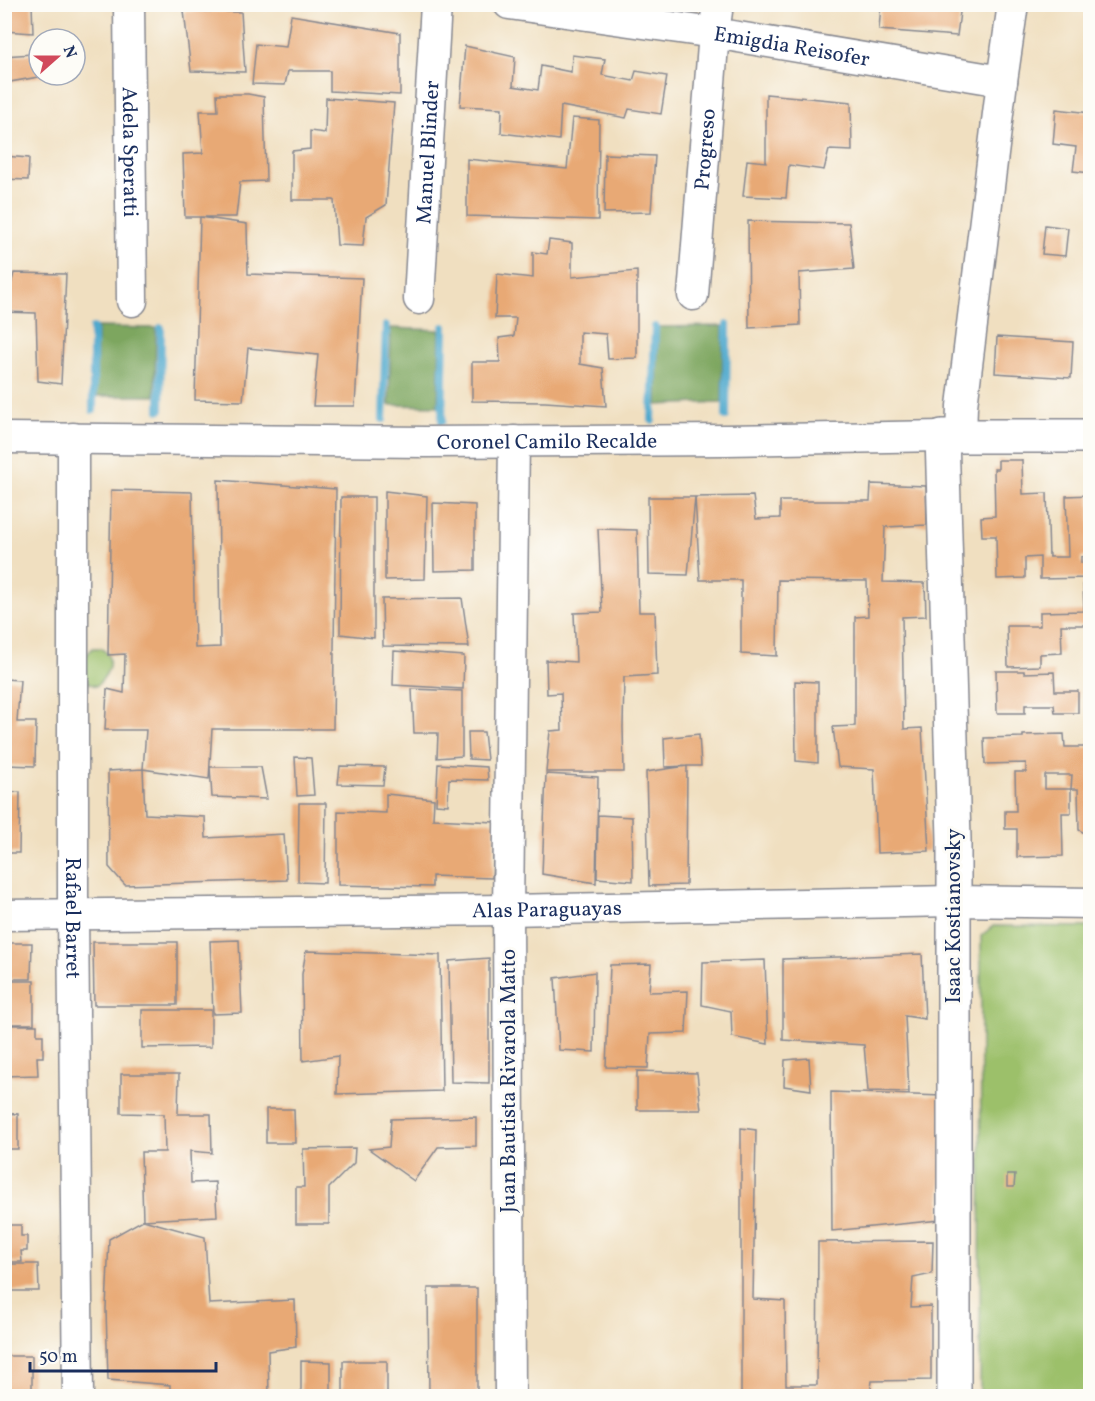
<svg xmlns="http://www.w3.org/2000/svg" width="1095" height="1401" font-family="Vollkorn,serif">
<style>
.green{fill:#9cc06b;stroke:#5c7864;stroke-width:1.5}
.forest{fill:#7da65f;stroke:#4c6a5e;stroke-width:1.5}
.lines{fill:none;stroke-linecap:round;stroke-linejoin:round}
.stream{stroke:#4fa9cd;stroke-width:8}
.building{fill:#e8a975}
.minor-casing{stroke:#86878f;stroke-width:33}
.major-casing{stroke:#86878f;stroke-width:36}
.minor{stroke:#fff;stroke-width:30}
.major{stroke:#fff;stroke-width:33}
.labels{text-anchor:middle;stroke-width:6;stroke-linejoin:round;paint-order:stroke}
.street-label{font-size:21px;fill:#1b2f5e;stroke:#fdfcf7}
</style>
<rect width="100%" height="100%" fill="#fdfcf7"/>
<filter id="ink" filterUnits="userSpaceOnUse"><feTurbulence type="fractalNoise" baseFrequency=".0167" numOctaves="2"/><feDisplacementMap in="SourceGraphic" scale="12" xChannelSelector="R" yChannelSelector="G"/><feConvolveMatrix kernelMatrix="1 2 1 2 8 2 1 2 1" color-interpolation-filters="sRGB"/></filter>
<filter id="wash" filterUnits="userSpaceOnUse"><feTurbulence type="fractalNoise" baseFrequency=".008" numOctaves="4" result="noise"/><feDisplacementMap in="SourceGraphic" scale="24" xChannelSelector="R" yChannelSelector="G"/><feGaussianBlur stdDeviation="1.35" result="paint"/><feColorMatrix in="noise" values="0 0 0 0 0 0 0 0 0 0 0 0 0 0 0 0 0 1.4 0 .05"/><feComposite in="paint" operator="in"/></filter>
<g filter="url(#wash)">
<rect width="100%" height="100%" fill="#f0dfc0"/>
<!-- green -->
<path class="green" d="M 93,648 L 101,648 C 103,650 106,652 108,655 C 113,667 104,679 96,686 L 87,683 L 83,658 Z
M 993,926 L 1090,927 L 1090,1396 L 980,1396 L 981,936 Z"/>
<!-- forest -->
<path class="forest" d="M 723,326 L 722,402 L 657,405 L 658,327 Z
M 97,327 L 156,328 L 155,396 L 96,396 Z
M 391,328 L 440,330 L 438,406 L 389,405 Z"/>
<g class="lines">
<!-- stream -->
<path class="stream" d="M 93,410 L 93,328
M 160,410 L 161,328
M 726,416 L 727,325
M 383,419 L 386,326
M 652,420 L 655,327
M 442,421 L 444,327"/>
</g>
<g id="blocks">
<!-- building -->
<path class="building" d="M 4,4 L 32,4 L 33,33 L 4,31 Z
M 881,4 L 961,4 L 957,36 L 879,30 Z
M 184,11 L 241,12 L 245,72 L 191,71 Z
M 291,15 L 400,33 L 400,95 L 330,91 L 330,71 L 288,71 L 285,85 L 252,84 L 256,44 L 286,47 Z
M 465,46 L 515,57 L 513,86 L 538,90 L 541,66 L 571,72 L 572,55 L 605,59 L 602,75 L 633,81 L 636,71 L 667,76 L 661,114 L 629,109 L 626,118 L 561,106 L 559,140 L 501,133 L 502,108 L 460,106 Z
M 32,54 L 39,69 L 39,75 L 44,75 L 44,76 L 4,83 L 4,56 Z
M 217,94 L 248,94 L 264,97 L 266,181 L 240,182 L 236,217 L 200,217 L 247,224 L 248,274 L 362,278 L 355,406 L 313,406 L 318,355 L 248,348 L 243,401 L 195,400 L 200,217 L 185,217 L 183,154 L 203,153 L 200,111 L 218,111 Z
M 766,94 L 851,102 L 852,151 L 829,150 L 824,170 L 789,165 L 786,198 L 743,196 L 747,160 L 766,162 Z
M 326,98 L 394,103 L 386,205 L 366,217 L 363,246 L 337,245 L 334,200 L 292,200 L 292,151 L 310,149 L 310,131 L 325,133 Z
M 1056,109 L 1090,113 L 1090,173 L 1073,171 L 1076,147 L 1053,144 Z
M 572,118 L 599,120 L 598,220 L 467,216 L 467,159 L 567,169 Z
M 605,154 L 655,156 L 651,212 L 604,213 Z
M 4,156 L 29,158 L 28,180 L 4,179 Z
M 748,221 L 849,223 L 854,269 L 799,273 L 800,325 L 749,328 Z
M 1045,225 L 1068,228 L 1065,256 L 1042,254 Z
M 549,240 L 572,243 L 572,277 L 637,271 L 637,358 L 608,359 L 606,334 L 580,332 L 580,364 L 603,368 L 606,406 L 545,402 L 472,401 L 472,362 L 500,362 L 499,338 L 514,336 L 516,318 L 495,318 L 497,274 L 533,278 L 533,252 L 547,254 Z
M 14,273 L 66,274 L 61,384 L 38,381 L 36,313 L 4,312 Z
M 997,337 L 1073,342 L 1071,378 L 995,373 Z
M 998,460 L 1022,460 L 1023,494 L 1047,493 L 1049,557 L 1068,557 L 1066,496 L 1090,495 L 1090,556 L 1081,557 L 1081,563 L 1090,563 L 1090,578 L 1040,579 L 1040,557 L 1025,558 L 1025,578 L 997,579 L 996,536 L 982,536 L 981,517 L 995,516 L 994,469 L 998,469 Z
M 218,480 L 336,489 L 333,729 L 212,729 L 209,779 L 143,769 L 146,730 L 105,730 L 107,689 L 124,693 L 125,654 L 108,655 L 111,490 L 192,492 L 195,648 L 220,647 Z
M 871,484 L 926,486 L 927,525 L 885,527 L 883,582 L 925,583 L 926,616 L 902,617 L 904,729 L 922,728 L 929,851 L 877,853 L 874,769 L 838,767 L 833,727 L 855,726 L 855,617 L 868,616 L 867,581 L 778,580 L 777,656 L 741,654 L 741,580 L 700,580 L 695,497 L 753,496 L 756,519 L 780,518 L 780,501 L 870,501 Z
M 385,491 L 427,496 L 425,579 L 385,580 Z
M 341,497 L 374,497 L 374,638 L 340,634 Z
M 648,497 L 695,497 L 688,575 L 649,574 Z
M 433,503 L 475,505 L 475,570 L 434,571 Z
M 598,529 L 637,530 L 639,612 L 655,612 L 657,675 L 624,677 L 623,727 L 624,772 L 546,772 L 550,731 L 562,730 L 561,693 L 547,694 L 546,660 L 576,662 L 574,613 L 602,612 Z
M 1083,583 L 1090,583 L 1090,625 L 1061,625 L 1062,653 L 1040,654 L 1040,666 L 1008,667 L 1007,626 L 1040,626 L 1040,612 L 1084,611 Z
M 462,598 L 469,647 L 383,646 L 382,599 Z
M 394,651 L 464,656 L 463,689 L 393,685 Z
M 996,671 L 1024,671 L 1024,673 L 1054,672 L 1055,691 L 1078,691 L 1078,713 L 1055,713 L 1054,705 L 1025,705 L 1025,713 L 997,713 Z
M 4,679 L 20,680 L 17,722 L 36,722 L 35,766 L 6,765 L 6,753 L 4,753 Z
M 795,681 L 818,682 L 818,763 L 796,761 Z
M 412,689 L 462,691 L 462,756 L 437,758 L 438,733 L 414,733 Z
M 468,732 L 484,732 L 487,760 L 469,759 Z
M 699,734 L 701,766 L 687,766 L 686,885 L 649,886 L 646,772 L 687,766 L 665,767 L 664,738 Z
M 1064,734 L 1065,747 L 1090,747 L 1090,836 L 1079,830 L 1078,789 L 1071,789 L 1072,775 L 1045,775 L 1045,789 L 1071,789 L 1071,813 L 1062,813 L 1063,856 L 1017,857 L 1017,829 L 1005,829 L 1005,811 L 1016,811 L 1015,772 L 1026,772 L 1026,763 L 985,764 L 984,738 L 1023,737 L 1023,735 Z
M 295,757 L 311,758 L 314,795 L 297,796 Z
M 438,764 L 487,767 L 488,780 L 449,779 L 448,805 L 436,804 Z
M 340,766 L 385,767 L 383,785 L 338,784 Z
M 210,767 L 261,767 L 267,799 L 212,797 Z
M 143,769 L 145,814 L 205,817 L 206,838 L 284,834 L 287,880 L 125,885 L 109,867 L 108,771 Z
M 546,774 L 598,777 L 596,883 L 542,874 Z
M 20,792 L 19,853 L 4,853 L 4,793 Z
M 386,794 L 434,799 L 433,819 L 495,822 L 492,878 L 432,876 L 432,887 L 338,885 L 338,811 L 386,813 Z
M 299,803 L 326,803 L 325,883 L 298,882 Z
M 598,815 L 632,817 L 633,881 L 597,878 Z
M 239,940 L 242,1013 L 213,1014 L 210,941 Z
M 93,942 L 177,942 L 177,1005 L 94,1005 Z
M 4,943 L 32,943 L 31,979 L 4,979 Z
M 306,951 L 440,955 L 442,1091 L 337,1094 L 338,1056 L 303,1061 L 302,974 Z
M 922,954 L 925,1019 L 905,1016 L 909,1092 L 868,1091 L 864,1045 L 783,1040 L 783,959 Z
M 489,958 L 489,1083 L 451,1082 L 449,961 Z
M 765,960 L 768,1044 L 732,1037 L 731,1011 L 702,1005 L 703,962 Z
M 651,964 L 649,992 L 688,991 L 686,1033 L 650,1034 L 648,1068 L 606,1067 L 610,965 Z
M 595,972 L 594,1052 L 559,1050 L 555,978 Z
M 4,981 L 34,981 L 34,1024 L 4,1024 Z
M 142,1010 L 211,1010 L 211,1047 L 142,1048 Z
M 4,1025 L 37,1025 L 37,1035 L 43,1035 L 43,1057 L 37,1057 L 38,1075 L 4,1076 Z
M 809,1058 L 811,1090 L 784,1086 L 785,1060 Z
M 637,1071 L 697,1073 L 701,1110 L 637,1110 Z
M 121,1074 L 179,1074 L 178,1114 L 211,1114 L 212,1153 L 190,1151 L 191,1183 L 215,1182 L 217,1216 L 143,1220 L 141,1152 L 165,1152 L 164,1114 L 121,1113 Z
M 831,1092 L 942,1096 L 940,1220 L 832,1231 Z
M 266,1109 L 294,1109 L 295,1143 L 266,1143 Z
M 4,1113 L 18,1114 L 18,1149 L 4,1149 Z
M 476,1117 L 476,1146 L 438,1147 L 414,1181 L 369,1149 L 389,1147 L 391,1119 Z
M 741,1128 L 756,1130 L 753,1299 L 785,1301 L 786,1385 L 817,1385 L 818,1242 L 933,1241 L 932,1274 L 913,1278 L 911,1307 L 931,1306 L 931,1380 L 872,1381 L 870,1396 L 741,1396 Z
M 355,1148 L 354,1163 L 329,1188 L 329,1224 L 296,1224 L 296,1187 L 304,1187 L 303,1149 Z
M 1007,1175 L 1015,1175 L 1014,1187 L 1007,1187 Z
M 143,1220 L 205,1237 L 209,1304 L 295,1300 L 296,1347 L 268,1351 L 269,1396 L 170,1396 L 170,1385 L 108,1380 L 106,1309 L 109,1239 Z
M 4,1225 L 21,1225 L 21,1236 L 27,1236 L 27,1251 L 21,1251 L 22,1262 L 4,1262 Z
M 4,1264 L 38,1264 L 39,1291 L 4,1291 Z
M 428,1288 L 477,1288 L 477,1396 L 429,1396 Z
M 4,1356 L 32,1356 L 32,1396 L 4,1396 Z
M 301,1361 L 331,1362 L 331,1396 L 301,1396 Z
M 343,1361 L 387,1361 L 387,1396 L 343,1396 Z"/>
</g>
</g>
<g filter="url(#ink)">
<use href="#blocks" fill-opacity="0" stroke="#86878f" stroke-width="1.5"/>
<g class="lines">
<!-- minor casing -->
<g class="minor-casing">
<g id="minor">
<path id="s1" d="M 129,4 L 132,301"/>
<path id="s2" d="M 509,4 L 714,33 L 1002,81"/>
<path id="s3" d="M 693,295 L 714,33 L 718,4"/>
<path id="s4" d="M 419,299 L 436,4"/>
<path d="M 961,436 L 962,406 L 1002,81 L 1013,4"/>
<path id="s5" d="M 4,438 L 426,442 L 726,440 L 942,436"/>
<path id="s6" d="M 73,438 L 73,914 L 78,1396"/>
<path id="s7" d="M 4,915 L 508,910 L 953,901 L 1090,903"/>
<path d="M 510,1396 L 508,910 L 514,441"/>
</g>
</g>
<!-- major casing -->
<g class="major-casing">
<path id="major" d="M 954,1396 L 954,839 L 942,436 L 1090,436"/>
</g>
<!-- minor -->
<use href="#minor" class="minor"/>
<!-- major -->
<use href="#major" class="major"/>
</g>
</g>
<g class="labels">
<!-- street labels -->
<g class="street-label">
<text dy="7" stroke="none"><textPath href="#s2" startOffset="286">Emigdia Reisofer</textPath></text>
<text dy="7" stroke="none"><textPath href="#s3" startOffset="146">Progreso</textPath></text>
<text dy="7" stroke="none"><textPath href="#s4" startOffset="147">Manuel Blinder</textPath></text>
<text dy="7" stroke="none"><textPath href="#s1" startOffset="148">Adela Speratti</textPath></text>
<text dy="7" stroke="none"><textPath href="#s5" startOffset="543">Coronel Camilo Recalde</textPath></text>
<text dy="7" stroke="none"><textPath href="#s7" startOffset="543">Alas Paraguayas</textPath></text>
<text transform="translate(953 916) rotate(-90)" y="7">Isaac Kostianovsky</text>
<text dy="7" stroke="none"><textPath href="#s6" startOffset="480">Rafael Barret</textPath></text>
<text transform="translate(508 1081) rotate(-90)" y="7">Juan Bautista Rivarola Matto</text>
</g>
</g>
<!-- margin -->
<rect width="1095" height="1401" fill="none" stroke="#fdfcf7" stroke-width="24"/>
<!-- north arrow -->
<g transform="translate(57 57) rotate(69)"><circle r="28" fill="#fdfcf7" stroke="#a3aaba" stroke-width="1.5"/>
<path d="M0-4.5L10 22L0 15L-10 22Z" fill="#d1495b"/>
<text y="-9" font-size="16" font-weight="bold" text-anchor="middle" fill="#1b2f5e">N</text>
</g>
<!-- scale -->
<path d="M30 1362v9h186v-9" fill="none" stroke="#1b2f5e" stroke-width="3"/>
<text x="39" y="1362" font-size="18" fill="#1b2f5e" stroke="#fdfcf7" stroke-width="4.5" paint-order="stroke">50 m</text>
</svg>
